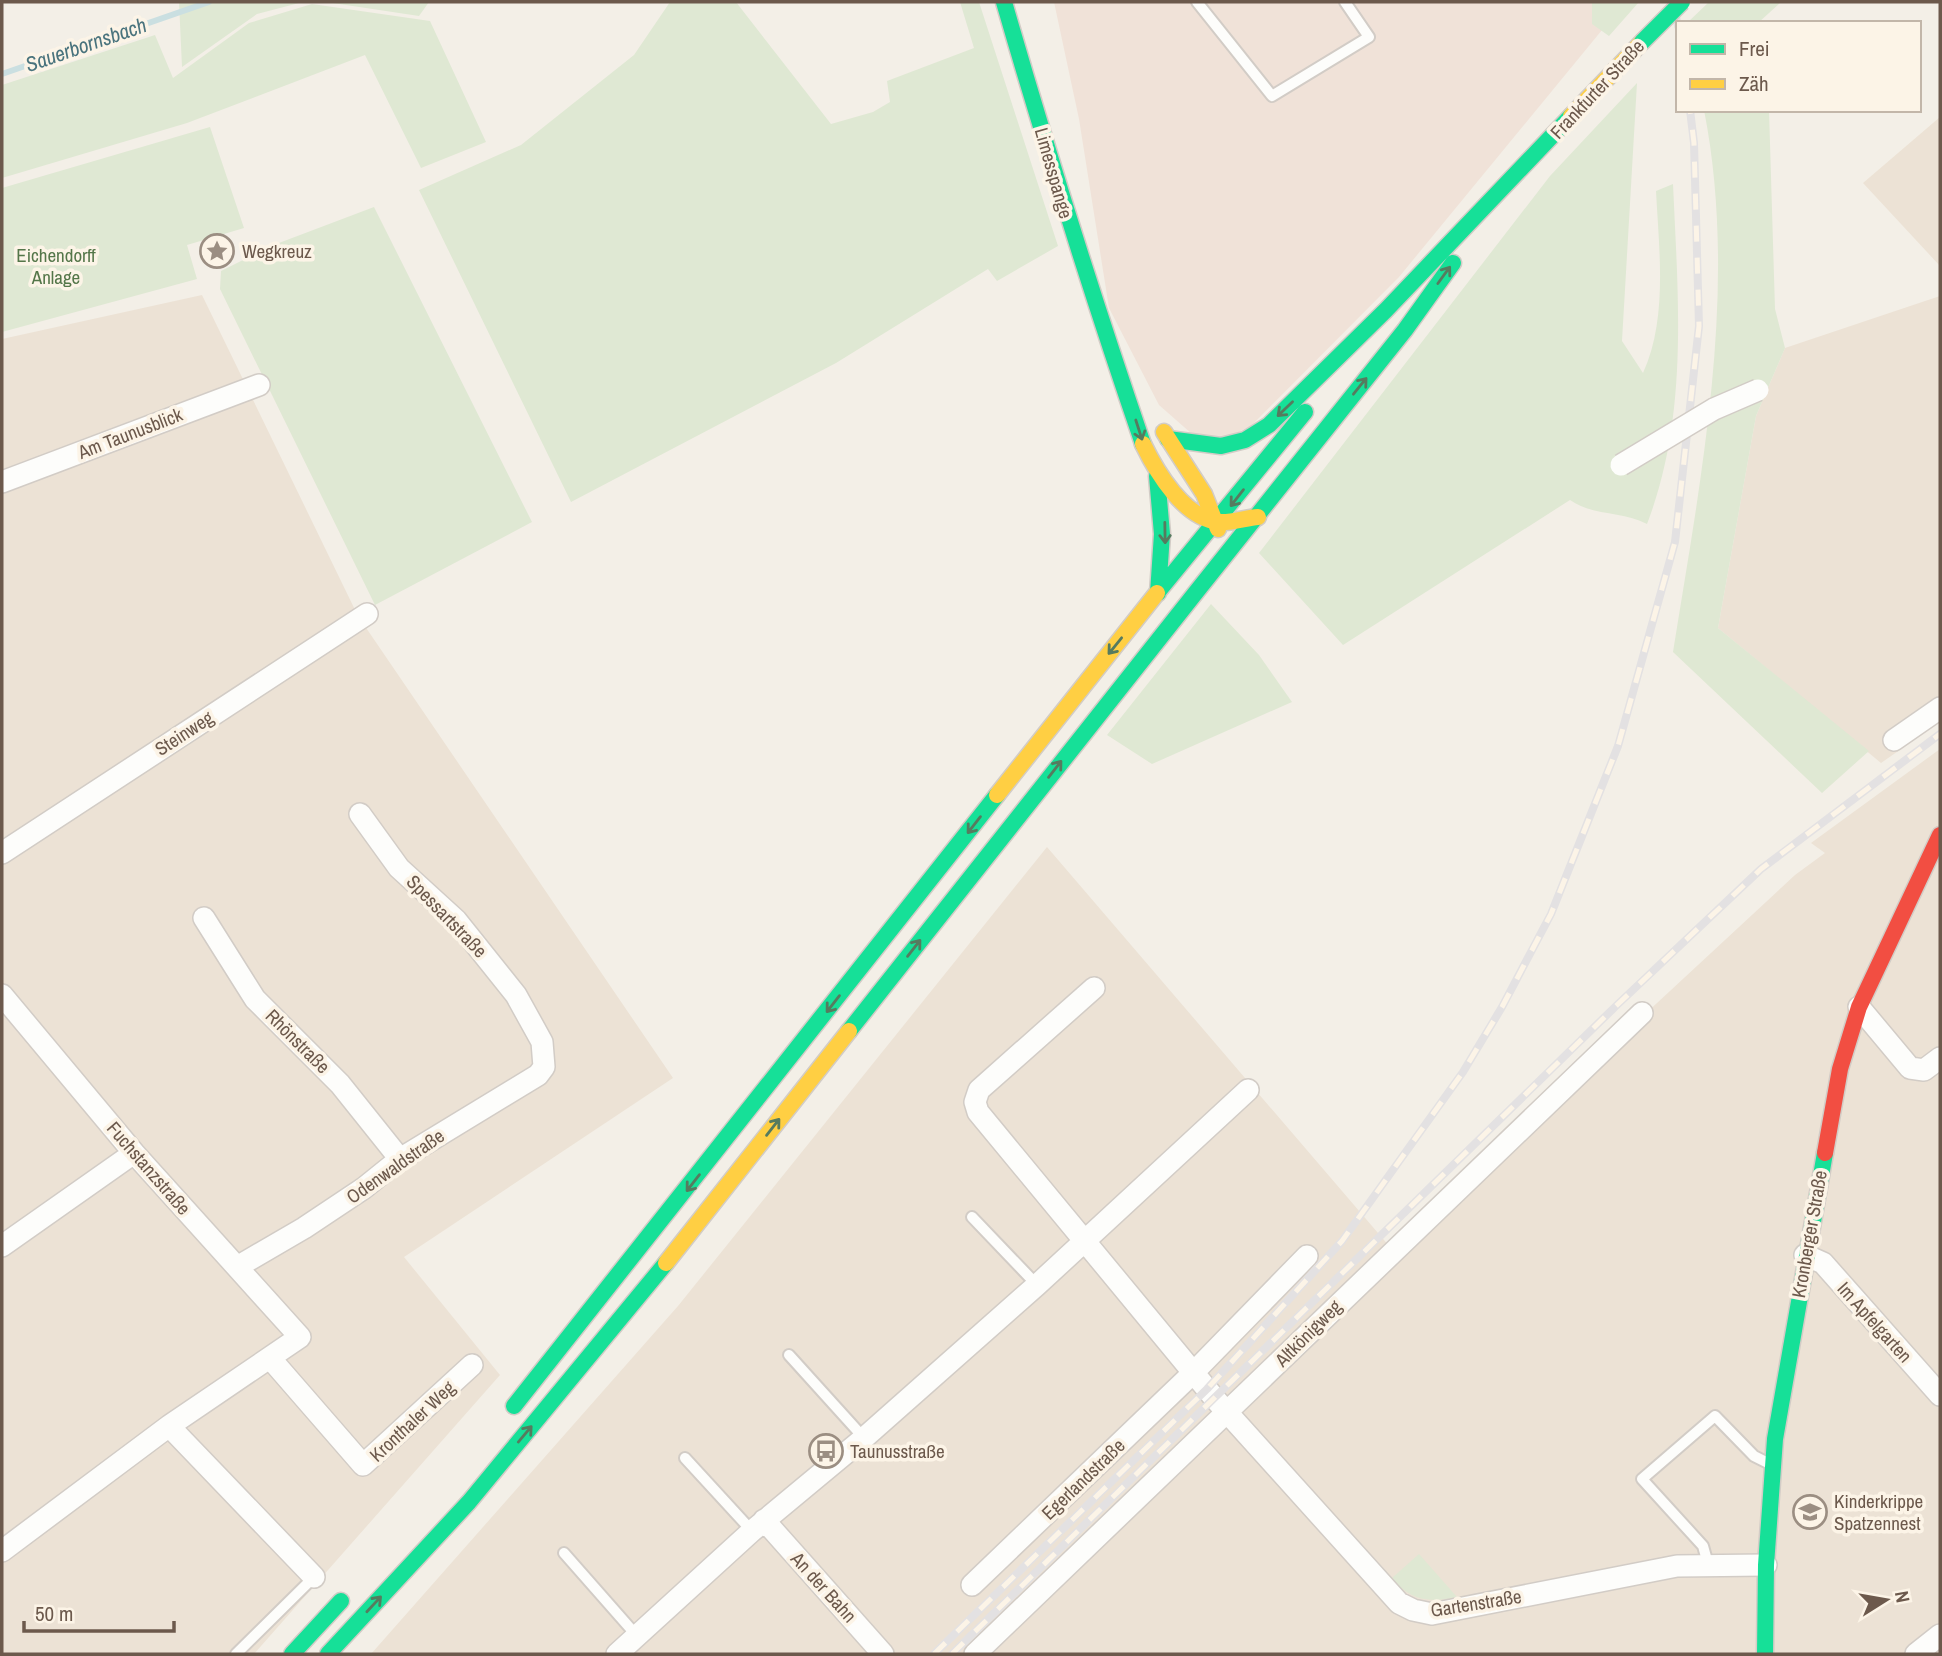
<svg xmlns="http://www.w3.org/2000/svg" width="1942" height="1656" font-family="'Archivo Narrow',sans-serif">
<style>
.residential{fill:#ece2d5}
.commercial{fill:#f0e2d8}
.green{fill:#dfe8d3}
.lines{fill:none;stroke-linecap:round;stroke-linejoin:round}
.stream{stroke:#cadfe1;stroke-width:6}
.lane-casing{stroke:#d2ccc6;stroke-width:14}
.street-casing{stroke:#d2ccc6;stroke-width:24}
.fast-casing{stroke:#d2ccc6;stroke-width:19}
.slow-casing{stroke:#d2ccc6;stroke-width:19}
.jam-casing{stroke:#d2ccc6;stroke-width:19}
.lane{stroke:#fdfdfb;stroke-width:10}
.street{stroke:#fdfdfb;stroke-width:21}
.fast{stroke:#16e098;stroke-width:16}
.slow{stroke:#ffcf43;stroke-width:16}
.jam{stroke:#f24e42;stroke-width:16}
.rail-casing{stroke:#e3e1e2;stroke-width:8}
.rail{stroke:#fcf4e7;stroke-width:5;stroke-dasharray:16;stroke-linecap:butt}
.street-bridge-casing{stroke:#d2ccc6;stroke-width:24;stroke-linecap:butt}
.fast-bridge-casing{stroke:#d2ccc6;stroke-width:19;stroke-linecap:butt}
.street-bridge{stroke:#fdfdfb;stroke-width:21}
.fast-bridge{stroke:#16e098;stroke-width:16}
.oneway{stroke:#567b5f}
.labels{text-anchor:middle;stroke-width:7;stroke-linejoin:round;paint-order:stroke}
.street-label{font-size:19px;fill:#6c594c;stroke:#fcf4e7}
.poi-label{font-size:19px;fill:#6c594c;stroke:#fcf4e7;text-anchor:start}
.park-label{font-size:19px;fill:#547649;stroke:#fcf4e7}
.water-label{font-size:21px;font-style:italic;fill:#49737d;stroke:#fcf4e7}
</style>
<rect width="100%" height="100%" fill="#f3efe7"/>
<!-- residential -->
<path class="residential" d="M 1940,117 L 1940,266 L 1863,183 Z
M 202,295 L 358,616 L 673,1078 L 404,1257 L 500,1375 L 254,1654 L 2,1654 L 2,339 Z
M 1940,296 L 1940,722 L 1881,763 L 1718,628 L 1756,416 L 1785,348 Z
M 1940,749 L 1940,1654 L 371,1654 L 678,1306 L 1047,847 L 1396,1254 L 1643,1016 L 1795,875 L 1825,853 L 1811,843 Z"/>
<!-- commercial -->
<path class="commercial" d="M 1054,2 L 1625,2 L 1399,277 L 1251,426 L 1222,440 L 1192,434 L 1159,405 L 1109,308 L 1079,119 Z"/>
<!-- green -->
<path class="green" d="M 179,2 L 303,2 L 257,14 L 182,67 Z
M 326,2 L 429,2 L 419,16 Z
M 670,2 L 736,2 L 831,124 L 873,112 L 890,102 L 887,81 L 974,48 L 960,2 L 979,2 L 1058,246 L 997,281 L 988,269 L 836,363 L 571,502 L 419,190 L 521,145 L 634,55 Z
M 1592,2 L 1639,2 L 1609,36 L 1592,24 Z
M 1709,2 L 1781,2 L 1758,23 L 1687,23 Z
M 312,4 L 430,21 L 486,142 L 421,168 L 365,55 L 187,123 L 2,178 L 2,85 L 155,35 L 173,78 L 249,23 Z
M 1637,83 L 1622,341 L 1643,373 C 1668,318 1659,250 1656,191 L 1673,184 C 1678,298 1689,415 1647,524 C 1623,511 1592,516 1570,500 L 1343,645 L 1259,553 L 1550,176 Z
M 1704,110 L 1769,110 L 1775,309 L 1785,348 L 1756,416 L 1718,628 L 1869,751 L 1822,793 L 1673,652 C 1701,477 1739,287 1704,110 Z
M 210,127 L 244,228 L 187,245 L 197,279 L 2,332 L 2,188 Z
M 374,207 L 532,522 L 375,605 L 220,289 L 221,271 L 271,246 Z
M 1211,604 L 1259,655 L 1292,702 L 1152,764 L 1107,735 Z
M 1419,1554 L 1457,1597 C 1430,1603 1410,1601 1392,1578 Z"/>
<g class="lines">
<!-- stream -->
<path class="stream" d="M 2,74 L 209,2"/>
<!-- lane casing -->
<g class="lane-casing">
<path id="lane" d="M 1197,2 L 1272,96 L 1369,37 L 1345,2
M 972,1217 L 1037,1285
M 789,1355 L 864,1438
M 685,1458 L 752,1531
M 564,1553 L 637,1636
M 1708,1564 L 1703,1546 L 1642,1479 L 1715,1416 L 1754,1456 L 1770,1464
M 236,1654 L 314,1577"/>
</g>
<!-- street casing -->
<g class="street-casing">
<path id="street" d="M 2,482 L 259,385
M 1894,740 L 1940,708
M 2,853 L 367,614
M 204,918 L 255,999 L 340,1084 L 400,1159
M 1094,988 L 979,1090 L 975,1102 L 978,1112 L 1216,1400 L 1399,1603 L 1413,1610 L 1432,1614 L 1677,1566 L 1766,1565
M 2,995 L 134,1153 L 300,1337 L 169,1426 L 2,1551
M 1859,1007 L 1910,1068 L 1924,1070 L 1940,1058
M 2,1246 L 134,1153
M 1805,1255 L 1823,1263 L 1940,1395
M 237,1267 L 304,1228 L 364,1188 L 400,1159 L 538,1075 L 544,1067 L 542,1042 L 516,995 L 456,920 L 399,868 L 360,814
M 270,1358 L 363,1465 L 472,1365
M 169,1426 L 314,1577
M 764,1520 L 883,1654
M 972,1585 L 1193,1373 L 1307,1256
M 617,1654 L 752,1531 L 864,1438 L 1037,1285 L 1248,1090
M 975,1654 L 1642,1013
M 1916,1654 L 1940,1635"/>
</g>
<!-- fast casing -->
<g class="fast-casing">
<path id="fast" d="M 1004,2 C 1047,151 1093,298 1143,444
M 1168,439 L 1221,446 L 1245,440 L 1269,425 L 1386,310 L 1571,116
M 1157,476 L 1162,534 L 1158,593
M 1197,591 L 1405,330 L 1453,263
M 1157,593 L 1305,412
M 849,1031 L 1197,591
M 514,1406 L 997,795
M 292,1654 L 341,1601
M 328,1654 L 469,1502 L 666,1263
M 1765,1654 L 1766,1565 L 1775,1439 L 1825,1153"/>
</g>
<!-- slow casing -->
<g class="slow-casing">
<path id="slow" d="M 1571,116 L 1642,42
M 1164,432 L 1204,494 L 1218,529
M 1143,444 C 1157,473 1184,518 1219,522 C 1231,523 1246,518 1258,517
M 997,795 L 1157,593
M 666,1263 L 849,1031"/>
</g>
<!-- jam casing -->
<g class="jam-casing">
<path id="jam" d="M 1825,1153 L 1840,1069 L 1859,1007 L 1940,835"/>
</g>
<!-- lane -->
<use href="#lane" class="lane"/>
<!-- street -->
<use href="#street" class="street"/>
<!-- fast -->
<use href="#fast" class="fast"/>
<!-- slow -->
<use href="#slow" class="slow"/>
<!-- jam -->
<use href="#jam" class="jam"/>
<!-- rail casing -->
<g class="rail-casing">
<path id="rail" d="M 1673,2 L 1678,26
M 934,1654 L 1207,1389 L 1342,1241 L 1463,1072 L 1502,1007 L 1551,914 L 1618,746 L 1675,542 L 1699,326 L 1694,143 L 1690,110
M 952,1654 L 1617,1005 L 1761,869 L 1940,734"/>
</g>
<!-- rail -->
<use href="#rail" class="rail"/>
<!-- street-bridge casing -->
<g class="street-bridge-casing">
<path id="street-bridge" d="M 1621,465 L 1714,409 L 1758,390"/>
</g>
<!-- fast-bridge casing -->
<g class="fast-bridge-casing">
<path id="fast-bridge" d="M 1642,42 L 1682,2"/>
</g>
<!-- street-bridge -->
<use href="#street-bridge" class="street-bridge"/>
<!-- fast-bridge -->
<use href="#fast-bridge" class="fast-bridge"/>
</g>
<!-- one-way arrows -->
<defs><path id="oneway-shaft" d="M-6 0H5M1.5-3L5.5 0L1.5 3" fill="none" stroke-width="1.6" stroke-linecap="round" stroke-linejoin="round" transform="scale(1.75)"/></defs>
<g class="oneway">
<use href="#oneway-shaft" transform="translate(1444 275) rotate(-54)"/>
<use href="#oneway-shaft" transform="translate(1360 386) rotate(-51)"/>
<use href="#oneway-shaft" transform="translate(1285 409) rotate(136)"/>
<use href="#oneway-shaft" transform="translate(1139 430) rotate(72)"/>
<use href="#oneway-shaft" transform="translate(1237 498) rotate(128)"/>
<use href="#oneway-shaft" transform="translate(1165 533) rotate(89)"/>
<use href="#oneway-shaft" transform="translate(1115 646) rotate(129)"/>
<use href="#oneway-shaft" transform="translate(1055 769) rotate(-52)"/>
<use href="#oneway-shaft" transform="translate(974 825) rotate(128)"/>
<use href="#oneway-shaft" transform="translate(914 948) rotate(-52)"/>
<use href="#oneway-shaft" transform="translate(833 1004) rotate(128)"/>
<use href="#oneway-shaft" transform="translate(773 1127) rotate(-52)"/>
<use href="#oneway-shaft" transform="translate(693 1183) rotate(128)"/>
<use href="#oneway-shaft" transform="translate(525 1434) rotate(-50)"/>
<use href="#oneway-shaft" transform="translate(374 1604) rotate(-47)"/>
</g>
<!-- icons -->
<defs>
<g id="sight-ring" transform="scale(1.75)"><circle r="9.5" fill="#fcf4e7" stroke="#9b8e82" stroke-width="1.5"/><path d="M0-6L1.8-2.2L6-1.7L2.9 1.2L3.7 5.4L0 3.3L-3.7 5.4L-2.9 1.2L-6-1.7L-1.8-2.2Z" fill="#9b8e82"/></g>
<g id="bus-ring" transform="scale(1.75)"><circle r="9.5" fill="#fcf4e7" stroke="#9b8e82" stroke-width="1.5"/><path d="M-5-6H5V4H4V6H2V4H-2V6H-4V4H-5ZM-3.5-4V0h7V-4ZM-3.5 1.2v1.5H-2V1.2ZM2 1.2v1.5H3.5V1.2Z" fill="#9b8e82"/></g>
<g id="school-ring" transform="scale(1.75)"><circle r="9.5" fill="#fcf4e7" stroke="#9b8e82" stroke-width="1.5"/><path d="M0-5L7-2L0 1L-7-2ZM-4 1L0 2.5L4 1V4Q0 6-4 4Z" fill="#9b8e82"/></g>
</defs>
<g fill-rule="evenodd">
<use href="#sight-ring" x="217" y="251"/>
<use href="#bus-ring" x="826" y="1451"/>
<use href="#school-ring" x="1810" y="1512"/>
</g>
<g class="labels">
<!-- street labels -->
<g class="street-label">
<text transform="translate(1597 89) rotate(-47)" y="7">Frankfurter Straße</text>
<text transform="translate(1054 173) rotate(74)" y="7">Limesspange</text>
<text transform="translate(130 433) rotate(-21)" y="7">Am Taunusblick</text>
<text transform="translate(184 733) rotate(-33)" y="7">Steinweg</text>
<text transform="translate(447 916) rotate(46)" y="7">Spessartstraße</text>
<text transform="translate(298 1041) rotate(45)" y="7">Rhönstraße</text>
<text transform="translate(395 1166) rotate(-35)" y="7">Odenwaldstraße</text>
<text transform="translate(149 1168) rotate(49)" y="7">Fuchstanzstraße</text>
<text transform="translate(1809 1234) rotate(-80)" y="7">Kronberger Straße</text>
<text transform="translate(1875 1322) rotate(48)" y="7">Im Apfelgarten</text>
<text transform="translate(1308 1333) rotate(-45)" y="7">Altkönigweg</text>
<text transform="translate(412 1421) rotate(-43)" y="7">Kronthaler Weg</text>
<text transform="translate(1083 1479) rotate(-44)" y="7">Egerlandstraße</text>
<text transform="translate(824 1587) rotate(48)" y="7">An der Bahn</text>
<text transform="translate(1476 1603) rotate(-9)" y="7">Gartenstraße</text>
</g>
<!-- poi labels -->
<g class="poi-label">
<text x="242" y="258">Wegkreuz</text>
<text x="850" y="1458">Taunusstraße</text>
<text x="1834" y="1508">Kinderkrippe<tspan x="1834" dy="22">Spatzennest</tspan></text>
</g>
<!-- park labels -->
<g class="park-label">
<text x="56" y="262">Eichendorff<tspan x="56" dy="22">Anlage</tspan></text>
</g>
<!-- water labels -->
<g class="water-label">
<text transform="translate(86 45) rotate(-19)" y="7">Sauerbornsbach</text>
</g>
</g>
<!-- border -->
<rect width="1942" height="1656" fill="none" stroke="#6c594c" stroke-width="7"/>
<!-- legend -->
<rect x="1676" y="21" width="245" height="91" fill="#fcf4e7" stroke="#c2b6a9" stroke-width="2"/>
<rect x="1690" y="44" width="35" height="10" fill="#16e098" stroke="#c2b6a9" stroke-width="2"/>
<text x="1739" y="56" font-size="21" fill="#6c594c">Frei</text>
<rect x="1690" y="79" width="35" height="10" fill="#ffcf43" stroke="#c2b6a9" stroke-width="2"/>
<text x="1739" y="91" font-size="21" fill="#6c594c">Zäh</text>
<!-- north arrow -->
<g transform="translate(1886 1600) rotate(79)" stroke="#fcf4e7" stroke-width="5" paint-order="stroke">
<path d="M0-5L12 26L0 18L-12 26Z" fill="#6c594c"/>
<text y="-10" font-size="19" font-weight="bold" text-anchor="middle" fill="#6c594c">N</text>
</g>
<!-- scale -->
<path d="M24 1621v10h150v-10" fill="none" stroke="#6c594c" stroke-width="3.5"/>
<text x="35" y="1621" font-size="21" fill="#6c594c" stroke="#fcf4e7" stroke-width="5" paint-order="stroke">50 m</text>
</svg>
